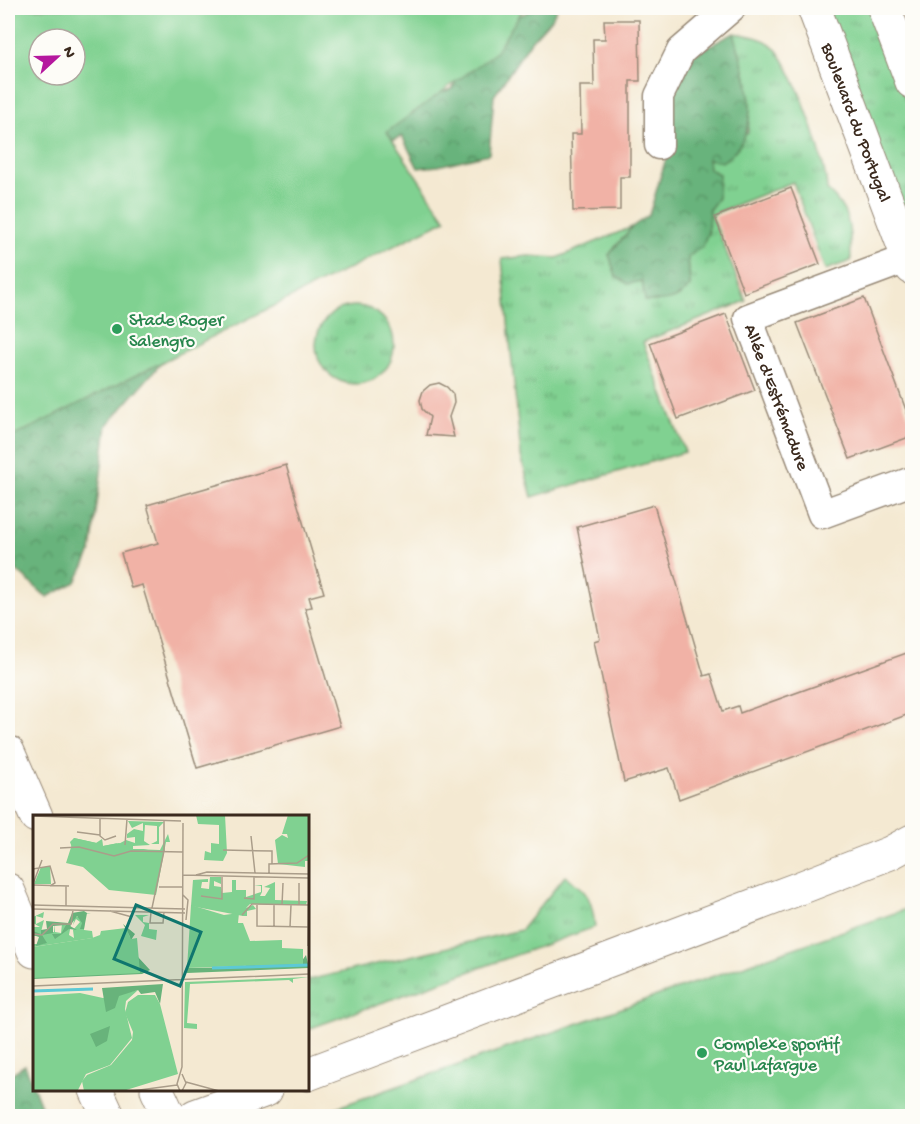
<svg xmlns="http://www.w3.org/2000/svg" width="920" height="1124" font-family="'Gochi Hand',sans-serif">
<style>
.grass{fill:url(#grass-tufts);stroke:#5e7e58;stroke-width:1.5}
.forest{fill:url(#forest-crowns);stroke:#526e4c;stroke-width:1.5}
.pitch{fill:#80d191;stroke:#5e7e58;stroke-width:1.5;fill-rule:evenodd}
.building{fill:#f1b2a6}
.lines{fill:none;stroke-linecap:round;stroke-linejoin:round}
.minor-casing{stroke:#988a78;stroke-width:31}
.tertiary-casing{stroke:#988a78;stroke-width:35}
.secondary-casing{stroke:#988a78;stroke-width:35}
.trunk-casing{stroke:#988a78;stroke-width:35}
.minor{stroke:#fff;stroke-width:28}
.tertiary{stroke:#fff;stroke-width:33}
.secondary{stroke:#fff;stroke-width:33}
.trunk{stroke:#fff;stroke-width:33}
.leisure-dot{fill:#2e9e5b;stroke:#fdfcf7;stroke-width:2}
.labels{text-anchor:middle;stroke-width:4.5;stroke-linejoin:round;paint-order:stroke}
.street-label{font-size:18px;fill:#3b2a1e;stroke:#fdfcf7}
.leisure-label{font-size:18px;fill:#27864d;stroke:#fdfcf7;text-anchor:start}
.inset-river{fill:none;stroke:#5dc9d5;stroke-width:3}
.inset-road{fill:none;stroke:#aa9d8a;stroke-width:1.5}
.view{fill:#0f766e;fill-opacity:0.15;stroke:#0f766e;stroke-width:3}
.inset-edge{fill:none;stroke:#3b2a1e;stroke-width:3}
</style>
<defs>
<pattern id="grass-tufts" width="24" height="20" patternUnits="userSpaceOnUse" patternTransform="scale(1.5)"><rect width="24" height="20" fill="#80d191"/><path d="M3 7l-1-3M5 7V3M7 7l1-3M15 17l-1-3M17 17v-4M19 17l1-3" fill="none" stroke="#6aaa76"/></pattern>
<pattern id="forest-crowns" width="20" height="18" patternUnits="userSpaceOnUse" patternTransform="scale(1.5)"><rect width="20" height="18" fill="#68b37b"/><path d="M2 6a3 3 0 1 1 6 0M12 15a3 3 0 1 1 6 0" fill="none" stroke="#579264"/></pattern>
</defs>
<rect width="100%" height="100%" fill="#fdfcf7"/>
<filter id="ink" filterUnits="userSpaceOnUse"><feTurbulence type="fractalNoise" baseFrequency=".0167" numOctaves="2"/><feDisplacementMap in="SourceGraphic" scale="12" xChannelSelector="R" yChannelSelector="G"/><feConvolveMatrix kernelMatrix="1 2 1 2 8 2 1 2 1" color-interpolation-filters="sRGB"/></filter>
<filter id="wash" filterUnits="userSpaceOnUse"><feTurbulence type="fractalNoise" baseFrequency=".008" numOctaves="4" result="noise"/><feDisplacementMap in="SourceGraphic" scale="24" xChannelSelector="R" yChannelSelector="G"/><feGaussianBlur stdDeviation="1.35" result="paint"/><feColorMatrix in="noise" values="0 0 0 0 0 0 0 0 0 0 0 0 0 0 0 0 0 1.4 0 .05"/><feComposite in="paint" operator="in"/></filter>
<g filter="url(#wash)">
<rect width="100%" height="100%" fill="#f4e9d2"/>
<!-- grass -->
<path class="grass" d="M 826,8 L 872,8 L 912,116 L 912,238 Z
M 734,33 C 745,35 759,36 769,43 C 792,57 827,162 827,190 C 852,212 850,229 851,261 L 825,270 L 793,182 L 716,213 L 712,216 L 746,301 L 643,342 L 685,452 L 532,497 L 521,456 L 502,259 L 529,256 L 557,258 L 632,227 L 609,255 L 642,281 L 690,286 L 688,257 L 708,232 L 708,159 L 748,133 L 750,100 Z
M316 345a39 39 0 1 1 78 0a39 39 0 1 1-78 0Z
M 565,876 C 589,892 592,899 595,927 L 308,1029 L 308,980 L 521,930 Z"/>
<!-- forest -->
<path class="forest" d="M 535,8 L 557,8 L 552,18 L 531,41 L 494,96 L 489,154 L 438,166 L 418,168 L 402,136 L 386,143 L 178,344 L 107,425 L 91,552 L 76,582 L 47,597 L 8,563 L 8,351 L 414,101 L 452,89 L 481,35 Z
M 734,33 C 746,78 768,131 722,162 L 708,159 L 709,169 L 719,174 L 718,198 L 709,210 L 708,232 L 702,247 L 688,257 L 690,286 C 677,302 665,302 645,301 L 642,281 L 628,284 L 616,276 L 609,255 L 632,227 L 649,215 L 667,155 L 670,96 L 686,58 Z
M 25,1065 L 45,1116 L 8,1116 L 8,1076 Z"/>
<!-- pitch -->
<path class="pitch" d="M 8,8 L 524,8 L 495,53 L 387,132 L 446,220 L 8,439 ZM 39,39 L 75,39 L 75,75 L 39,75 Z
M 912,907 L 912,1116 L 312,1116 Z"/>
<g id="blocks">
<!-- building -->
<path class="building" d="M 604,20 L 639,20 L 640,81 L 630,81 L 630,177 L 620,177 L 620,210 L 573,211 L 571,134 L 581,134 L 580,86 L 594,86 L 593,39 L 605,39 Z
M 791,188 L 820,264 L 744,293 L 715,217 Z
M 864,298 L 912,426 L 912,436 L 850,459 L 797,323 Z
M 726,314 L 755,390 L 678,419 L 650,343 Z
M 439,383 L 447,387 L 453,394 L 454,403 L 449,417 L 454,437 L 426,435 L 430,417 L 422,409 L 420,400 L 423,391 L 430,385 Z
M 286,465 L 324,593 L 309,597 L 312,607 L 305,608 L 340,726 L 197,768 L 142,585 L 131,588 L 121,553 L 158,543 L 147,505 Z
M 654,505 L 704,676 L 711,674 L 723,711 L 738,706 L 740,713 L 912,651 L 912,713 L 679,799 L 669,768 L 624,782 L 594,641 L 600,639 L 577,527 Z"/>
</g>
</g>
<g filter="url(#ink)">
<use href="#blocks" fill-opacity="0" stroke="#988a78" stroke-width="1.5"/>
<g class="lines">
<!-- minor casing -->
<g class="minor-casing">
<g id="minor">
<path d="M 659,145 L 659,96 L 681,51 L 731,8"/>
<path id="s1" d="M 909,258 L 748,318 L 822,514 L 912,481"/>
</g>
</g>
<!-- tertiary casing -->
<g class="tertiary-casing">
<g id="tertiary">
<path id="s2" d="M 814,8 L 912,268"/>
<path d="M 884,8 L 912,82"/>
</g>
</g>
<!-- secondary casing -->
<g class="secondary-casing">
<path id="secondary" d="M 308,1074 L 800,888 L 890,853 L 912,841
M 195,1116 L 266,1090"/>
</g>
<!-- trunk casing -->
<g class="trunk-casing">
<path id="trunk" d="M 8,752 L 36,816
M 8,890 L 34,951
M 96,1090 L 108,1116
M 157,1090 L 169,1116"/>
</g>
<!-- minor -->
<use href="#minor" class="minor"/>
<!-- tertiary -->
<use href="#tertiary" class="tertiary"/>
<!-- secondary -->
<use href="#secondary" class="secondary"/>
<!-- trunk -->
<use href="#trunk" class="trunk"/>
</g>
</g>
<!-- markers -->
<g class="leisure-dot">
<circle cx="117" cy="329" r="6"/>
<circle cx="702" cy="1053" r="6"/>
</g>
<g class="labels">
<!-- street labels -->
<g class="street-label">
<text dy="6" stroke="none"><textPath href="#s2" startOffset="122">Boulevard du Portugal</textPath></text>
<text dy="6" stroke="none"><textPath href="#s1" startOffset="256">Allée d'Estrémadure</textPath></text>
</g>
<!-- leisure labels -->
<g class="leisure-label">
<text x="129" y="325">Stade Roger<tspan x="129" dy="21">Salengro</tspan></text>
<text x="714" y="1049">Complexe sportif<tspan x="714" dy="21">Paul Lafargue</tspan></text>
</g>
</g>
<!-- overview -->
<g transform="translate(33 815)">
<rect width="276" height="276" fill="#f4e9d2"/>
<path d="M 192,0 L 194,38 L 190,46 L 171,45 L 172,36 L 178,38 L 178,28 L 186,29 L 186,10 L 165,9 L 163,0 ZM 255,0 L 276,0 L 276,46 L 272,46 L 272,52 L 245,49 L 242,25 L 249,20 L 255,23 L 254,19 L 249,19 ZM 95,6 L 131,7 L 126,12 L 126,29 L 118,29 L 124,26 L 124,11 L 112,10 L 111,26 L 117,30 L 100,31 L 100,34 L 115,34 L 45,50 L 37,27 L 41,23 L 64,28 L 70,37 L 69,24 L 70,31 L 85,28 L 74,35 L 93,25 L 102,28 L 102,22 L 94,23 L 94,19 L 101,14 L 110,16 L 110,8 L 99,13 ZM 177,62 L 188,62 L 188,69 L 181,66 L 181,71 L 188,72 L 189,78 L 199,77 L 199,65 L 203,65 L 203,75 L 213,75 L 213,82 L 228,77 L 228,71 L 221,70 L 229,70 L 229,77 L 227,81 L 232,81 L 237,73 L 231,72 L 242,67 L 242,85 L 274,86 L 273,90 L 217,89 L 213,93 L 220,90 L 223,94 L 214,96 L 214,101 L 210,101 L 158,91 L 160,65 L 175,64 L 175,67 L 169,67 L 168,73 L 176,74 ZM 11,97 L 10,103 L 3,101 L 3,109 L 11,105 L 8,117 L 21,117 L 22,108 L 22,117 L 28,118 L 29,109 L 38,109 L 36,120 L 41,123 L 40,115 L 47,107 L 43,104 L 40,110 L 42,101 L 48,103 L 51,114 L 51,98 L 58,99 L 52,99 L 51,115 L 59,116 L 60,123 L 0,132 L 0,129 L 11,129 L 8,120 L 0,121 L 0,112 L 7,112 L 0,108 L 0,102 ZM 102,100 L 116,100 L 110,102 L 110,107 L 116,108 L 116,114 L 124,115 L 123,125 L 108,121 L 112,110 ZM 276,162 L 260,164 L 260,168 L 256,165 L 157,169 L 154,208 L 164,209 L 164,214 L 151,213 L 152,167 ZM 105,175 L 93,186 L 92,194 L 99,223 L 77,250 L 53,259 L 45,275 L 0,276 L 0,181 L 47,178 L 70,183 Z" fill="#80d191"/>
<path d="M 51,96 L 54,98 L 51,114 L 47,114 L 49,108 L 44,101 L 37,111 L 44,115 L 36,114 L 22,124 L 19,119 L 28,119 L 33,110 L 20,111 L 20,118 L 9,120 L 14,128 L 3,131 L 6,122 L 0,120 L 0,116 L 8,119 L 8,115 L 14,114 L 13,106 L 35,108 L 39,98 ZM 90,109 L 102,119 L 98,125 L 105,142 L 117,155 L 109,159 L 0,164 L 0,160 L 97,122 ZM 273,140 L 276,153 L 154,158 L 154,153 L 212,152 L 216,144 L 268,147 ZM 130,169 L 127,189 L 122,177 L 108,179 L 105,175 L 86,181 L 82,193 L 73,197 L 69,173 ZM 77,211 L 74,226 L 63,232 L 57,219 Z" fill="#68b37b"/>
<path d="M 135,19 L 137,27 L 133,27 L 123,80 L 76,75 L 50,52 L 33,48 L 41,23 L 63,28 L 69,24 L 70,31 L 86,28 L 100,34 L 127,35 ZM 8,52 L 17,52 L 18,69 L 1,69 Z" fill="#80d191"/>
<path d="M 105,180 L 122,180 L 127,189 L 145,259 L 90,276 L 51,276 L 49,266 L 54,260 L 78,250 L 99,225 L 100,217 L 92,198 L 95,187 Z" fill="#80d191"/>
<path d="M 158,90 L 191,100 L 206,98 L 205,108 L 210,108 L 217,126 L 249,125 L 249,133 L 270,134 L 270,149 L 154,153 ZM 93,113 L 98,124 L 104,123 L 107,158 L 0,163 L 0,132 L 59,123 L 67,120 L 68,116 Z" fill="#80d191"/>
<path class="inset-river" d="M 179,153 L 276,150M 0,176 L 60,174"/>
<path class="inset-road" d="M 0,1 L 148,6M 67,3 L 67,21 L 72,25 L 83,21M 44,17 L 67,20M 218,21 L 222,58M 92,30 L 94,4M 27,33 L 46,32 L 81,41 L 98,36 L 150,37M 190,35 L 239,36 L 239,49M 0,54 L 17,51 L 22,68 L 17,71M 236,58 L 236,49 L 264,48 L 276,40M 150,60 L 276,63M 163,60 L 174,57 L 276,59M 0,69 L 9,45M 0,70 L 36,71M 126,72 L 149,72M 150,80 L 155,85 L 153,105M 168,81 L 189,84 L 189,62M 211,83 L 221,84 L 221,62M 224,89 L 224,111 L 275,112M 0,90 L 152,94M 249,90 L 250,68M 266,90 L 266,68M 33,91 L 33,71M 119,93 L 131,36 L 131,5M 0,94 L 152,98M 77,96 L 99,102M 118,97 L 117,108 L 130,108 L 131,97M 209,100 L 219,89 L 276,90M 241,111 L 241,89M 257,112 L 258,90M 0,119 L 9,120 L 20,109 L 38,109 L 40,95M 275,131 L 276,65M 0,171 L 276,159M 153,267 L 186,276M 99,276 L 144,270M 147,276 L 144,269 L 149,252 L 150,8M 149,276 L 153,268 L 149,259"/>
<path class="view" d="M 103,90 L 168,117 L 147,171 L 81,144 Z"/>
<rect width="276" height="276" class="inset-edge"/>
</g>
<!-- margin -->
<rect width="920" height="1124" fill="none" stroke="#fdfcf7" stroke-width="30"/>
<!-- north arrow -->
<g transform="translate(57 57) rotate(68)"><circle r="28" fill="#fdfcf7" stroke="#afa8a0" stroke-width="1.5"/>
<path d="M0-4.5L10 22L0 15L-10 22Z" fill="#b5179e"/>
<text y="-9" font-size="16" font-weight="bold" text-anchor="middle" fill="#3b2a1e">N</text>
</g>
</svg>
